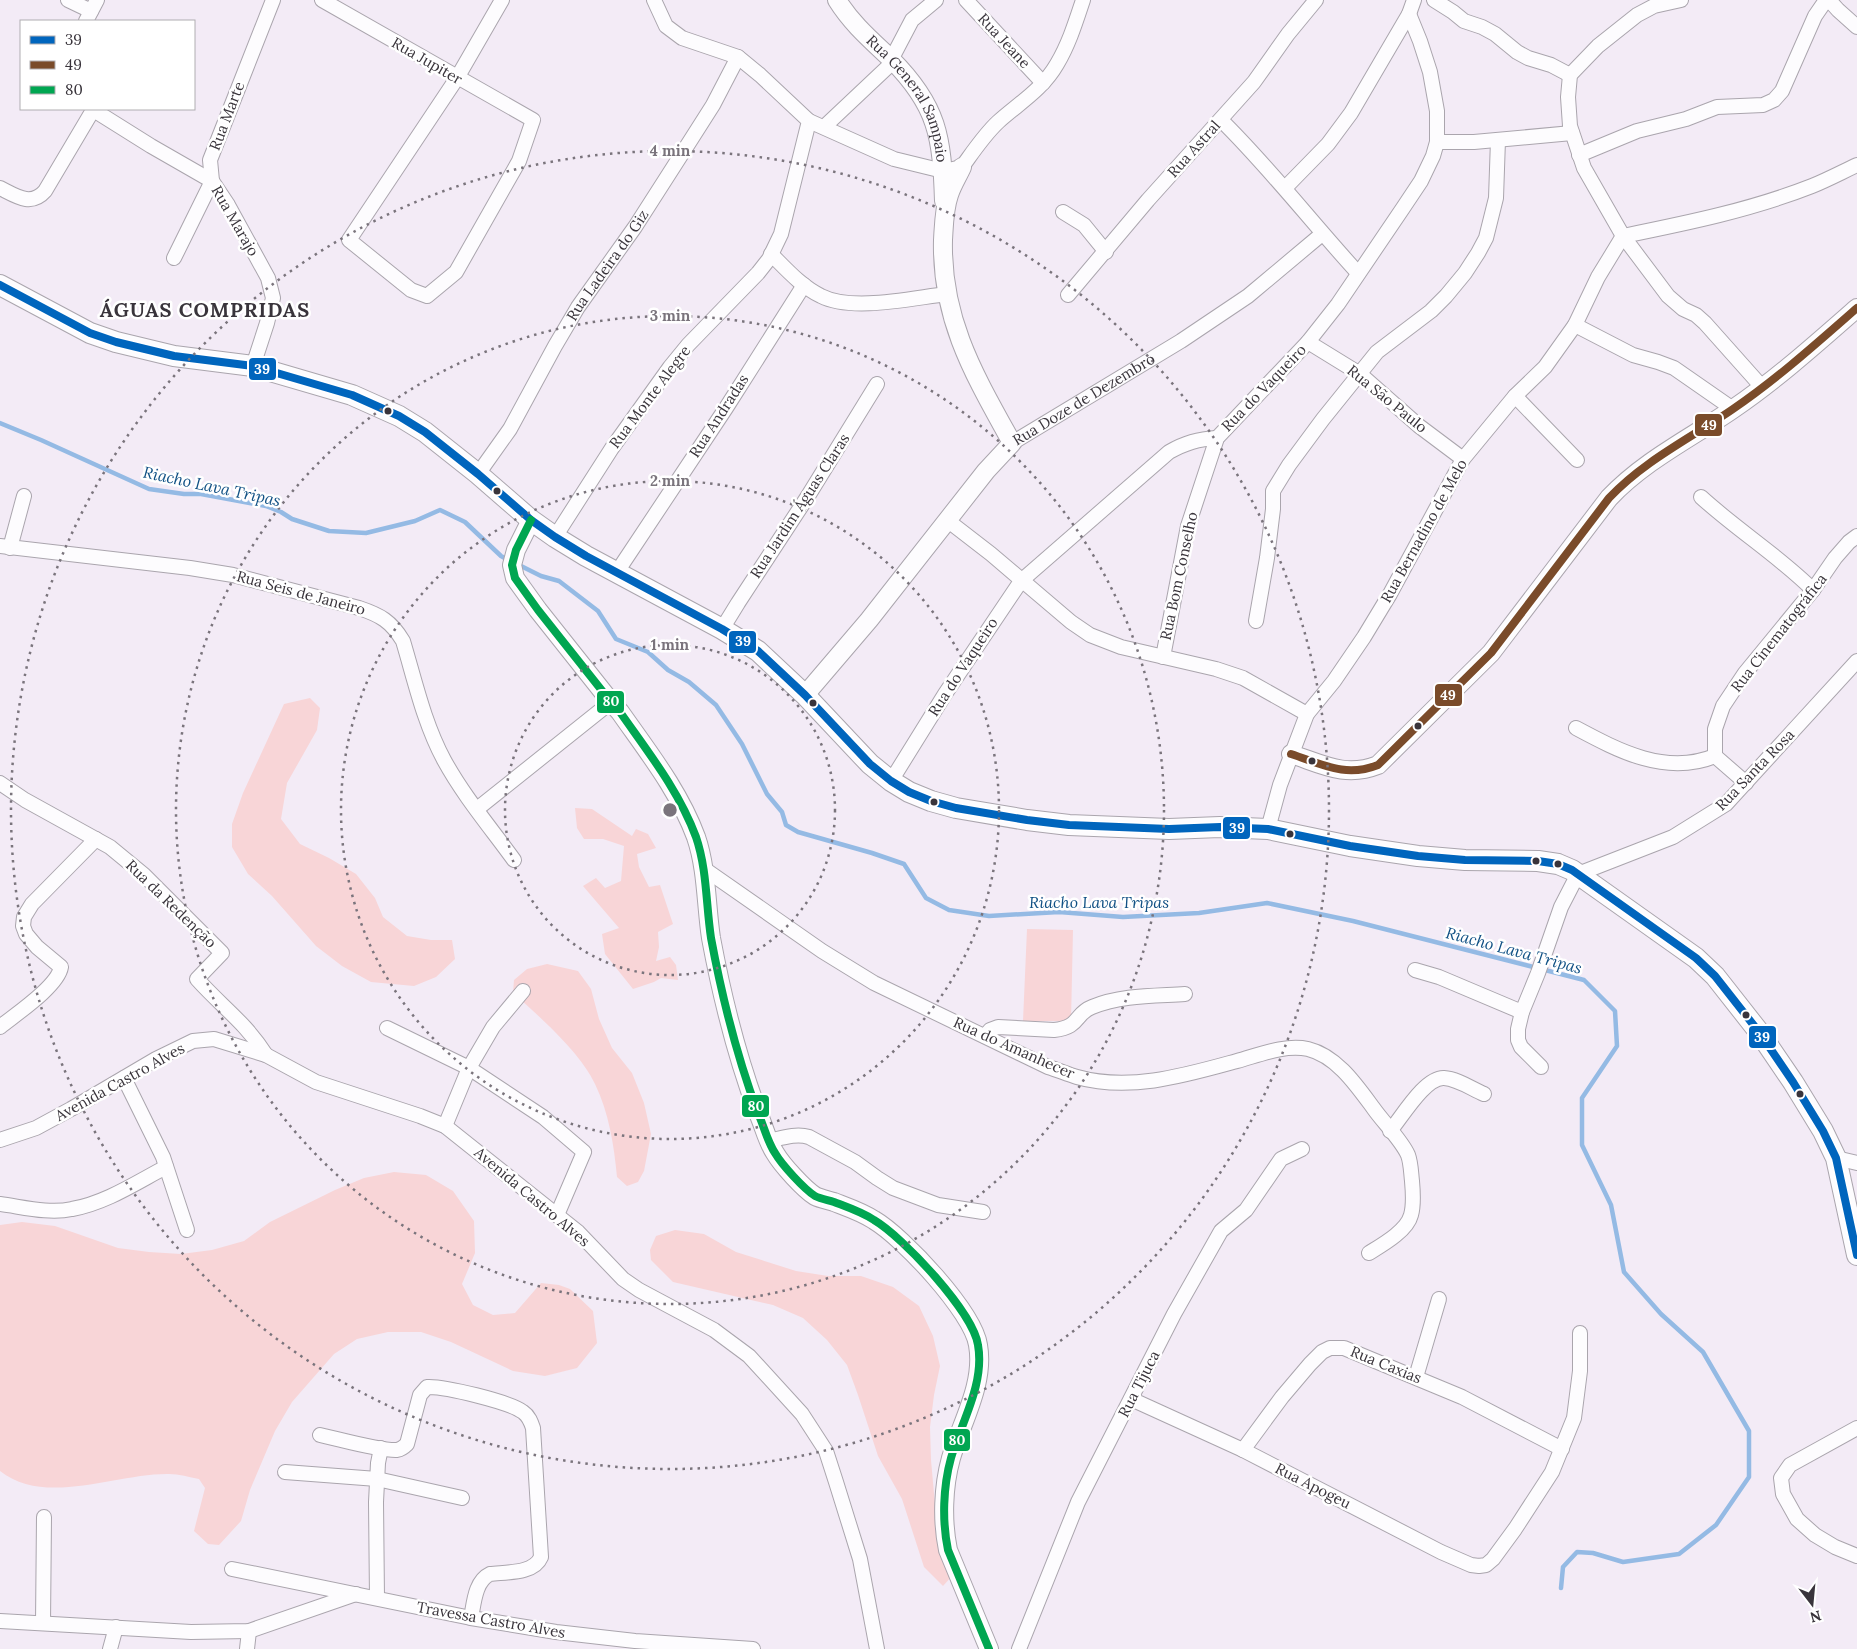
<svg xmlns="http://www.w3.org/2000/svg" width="1857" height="1649" font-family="Lora,serif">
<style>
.green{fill:#f8d5d7}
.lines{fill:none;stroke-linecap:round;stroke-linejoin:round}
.stream{stroke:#94bae4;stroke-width:4.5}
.minor-casing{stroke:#aaa5ad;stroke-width:16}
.tertiary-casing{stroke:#aaa5ad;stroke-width:20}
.secondary-casing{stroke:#aaa5ad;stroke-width:22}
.minor{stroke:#fdfcfe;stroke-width:14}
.tertiary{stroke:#fdfcfe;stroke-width:18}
.secondary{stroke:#fdfcfe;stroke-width:20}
.bus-1-casing{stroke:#fff;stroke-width:11}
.bus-2-casing{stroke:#fff;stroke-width:11}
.bus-3-casing{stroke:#fff;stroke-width:11}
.bus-1{stroke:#0065bd;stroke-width:8}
.bus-2{stroke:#7a4b2a;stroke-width:8}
.bus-3{stroke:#00a651;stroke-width:8}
.ring{fill:none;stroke:#7a747c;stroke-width:2.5;stroke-dasharray:2.5 5}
.bus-dot{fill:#39343b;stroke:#fff;stroke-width:2}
.labels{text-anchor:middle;stroke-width:5;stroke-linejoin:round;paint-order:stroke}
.street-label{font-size:15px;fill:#39343b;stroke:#fff}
.water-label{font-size:16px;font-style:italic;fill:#105084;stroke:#fff}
.district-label{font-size:20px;font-weight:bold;letter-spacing:1px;fill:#39343b;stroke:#fff}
.centre{fill:#7a747c;stroke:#fff;stroke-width:2.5}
.ring-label{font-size:15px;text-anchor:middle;font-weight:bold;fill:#7a747c;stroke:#fff;stroke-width:5;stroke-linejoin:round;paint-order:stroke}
.line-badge{stroke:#fff;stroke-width:2}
.badge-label{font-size:14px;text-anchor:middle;font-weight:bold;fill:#fff}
</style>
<rect width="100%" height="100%" fill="#f3ebf6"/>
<!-- green -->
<path class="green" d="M 310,698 L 320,708 L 317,730 L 287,783 L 281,819 L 300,844 L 329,858 L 356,874 L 375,898 L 383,917 L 407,936 L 431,940 L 452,940 L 455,959 L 436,977 L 414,986 L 371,982 L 342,966 L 316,946 L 272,896 L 248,874 L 232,847 L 232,824 L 243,793 L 284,704 Z
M 575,808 L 592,809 L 632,836 L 636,829 L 648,834 L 656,848 L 637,854 L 639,867 L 649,887 L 660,885 L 673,924 L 658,932 L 659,947 L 656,961 L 670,957 L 676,965 L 678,980 L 661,978 L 654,982 L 633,989 L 605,954 L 602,934 L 619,928 L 583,886 L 596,878 L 605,888 L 621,881 L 624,846 L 603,839 L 584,839 L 577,828 Z
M 1027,929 L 1073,930 L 1071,1021 L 1023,1021 Z
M 547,964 L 578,971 L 591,989 L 599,1019 L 612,1048 L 632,1073 L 644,1103 L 651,1134 L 644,1171 L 638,1182 L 627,1186 L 617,1177 C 614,1145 609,1113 595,1084 C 580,1052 540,1017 513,993 L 514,980 L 527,969 Z
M 394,1172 L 426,1175 L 453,1191 L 474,1221 L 475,1253 L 462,1284 L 473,1305 L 493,1315 L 515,1313 L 541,1283 L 559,1285 L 570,1289 L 593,1311 L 597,1343 L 577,1368 L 545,1376 L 513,1371 L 451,1342 L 421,1332 L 388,1332 L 357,1339 L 334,1354 L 292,1402 L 275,1431 L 250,1490 L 241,1521 L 219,1545 L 208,1544 L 194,1531 L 205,1488 L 199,1479 C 189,1477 179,1474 169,1474 C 117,1473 45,1507 0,1471 L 0,1225 L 22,1222 L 55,1226 L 118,1248 L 149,1252 L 181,1254 L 212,1250 L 244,1241 L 270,1222 L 335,1190 L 364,1178 Z
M 675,1230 L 704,1234 L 736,1252 L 796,1271 L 828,1276 L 861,1276 L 893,1287 L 919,1306 L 933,1336 L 940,1366 L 934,1395 L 930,1427 L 931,1460 L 939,1549 L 952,1576 L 943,1586 L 924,1567 L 902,1499 L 878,1456 L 858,1395 L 847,1365 L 827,1340 L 803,1318 L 773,1305 L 673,1282 L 651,1260 L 650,1250 L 656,1236 Z"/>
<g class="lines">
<!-- stream -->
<path class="stream" d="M 0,423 L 41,440 L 149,489 L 184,494 L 201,494 L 266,506 L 281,512 L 292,519 L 329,531 L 366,533 L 415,521 L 440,510 L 465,522 L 501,556 L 510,561
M 517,564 L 541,576 L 559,581 L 598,611 L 616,639 L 648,652 L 668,670 L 689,682 L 716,705 L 742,744 L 767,794 L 782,812 L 786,825 L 798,832 L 872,853 L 904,864 L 926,898 L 949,910 L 989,916 L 1059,912 L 1123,917 L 1199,913 L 1267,903 L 1353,921 L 1584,980 L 1615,1011 L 1617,1046 L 1582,1098 L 1582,1145 L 1611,1205 L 1624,1272 L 1661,1314 L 1703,1352 L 1749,1431 L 1749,1477 L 1716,1525 L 1679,1554 L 1623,1562 L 1593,1553 L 1577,1552 L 1563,1567 L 1561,1588"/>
<!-- minor casing -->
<g class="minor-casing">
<g id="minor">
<path d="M 68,0 L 91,11"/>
<path d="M 322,0 L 533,120 L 519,161 L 456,272 L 427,296 L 411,290 L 349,240 L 457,78 L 502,0"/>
<path d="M 966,0 L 1043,83"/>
<path d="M 1434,0 L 1453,12 L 1464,21 L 1482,27 L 1495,34 L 1517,52 L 1528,58 L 1551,65 L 1570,75"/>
<path d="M 1681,0 L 1654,6 L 1637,15 L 1598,46 L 1570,75 L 1568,97 L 1570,126 L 1584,168 L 1623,236 L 1668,296 L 1683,309 L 1696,315 L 1705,323 L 1762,387"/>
<path d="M 1829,0 L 1838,10 L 1857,27"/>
<path d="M 86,21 L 97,0"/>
<path d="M 891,60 L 912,20 L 936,0"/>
<path d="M 92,109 L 151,146 L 212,181 L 228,205 L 268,278 L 273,298 L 267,323 L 253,366"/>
<path d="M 1221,120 C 1270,168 1312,223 1358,273"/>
<path d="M 809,121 L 894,159 L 943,171 L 962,167 C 973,152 984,135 998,122 C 1019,103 1042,90 1057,64 C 1069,44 1076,21 1083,0"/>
<path d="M 824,127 L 893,62"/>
<path d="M 1437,142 L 1474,142 L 1572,133"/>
<path d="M 1579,155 L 1637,131 L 1686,119 L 1717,107 L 1763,105 L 1774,100 L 1782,91 L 1815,16 L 1826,0"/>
<path d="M 0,188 C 16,196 31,207 45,191 L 93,110"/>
<path d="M 1285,188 L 1328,144 L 1351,113 L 1409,14 L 1414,0"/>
<path d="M 1063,212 L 1084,225 L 1106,252"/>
<path d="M 1623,236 C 1687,223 1751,210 1812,186 C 1827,180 1842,172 1857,165"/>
<path d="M 771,254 C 786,269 802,287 821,296 C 852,312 912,298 947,294"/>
<path d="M 174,258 L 212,181 L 210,160 L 273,0"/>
<path d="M 1068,295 L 1148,200 L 1254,82 L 1288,34 L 1316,0"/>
<path d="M 1575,325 L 1633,355 L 1658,362 L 1674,368 L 1733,409"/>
<path d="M 1308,342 L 1360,374 L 1419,426 L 1463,459"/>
<path d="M 1515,396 L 1577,460"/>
<path id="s1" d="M 1012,443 L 1181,341 L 1248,296 L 1322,234"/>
<path id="s2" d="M 478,474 L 510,429 L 555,346 L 578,307 L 635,227 L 692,138 L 713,105 L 738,57"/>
<path d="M 1701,497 C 1737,530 1779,556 1813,590"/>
<path d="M 947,520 L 991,554 L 1071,622 L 1090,635 L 1121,647 L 1216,669 L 1243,678 L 1307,714"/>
<path d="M 555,537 L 612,448 L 670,367 L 688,345 L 758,273 L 769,259 L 781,234 L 809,121 L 760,75 L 738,57 L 682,38 L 666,26 L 654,0"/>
<path d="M 0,546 L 190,568 L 233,575 L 359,608 C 380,615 391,621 403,641 C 415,681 424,723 444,760 C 463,795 490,827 514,860"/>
<path d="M 10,548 L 24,496"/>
<path d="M 617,572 L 726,408 L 804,285"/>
<path d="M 1256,621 L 1267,558 L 1273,509 L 1273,491 L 1289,465 L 1323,419 L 1377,352 L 1431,311 L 1446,296 L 1465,273 L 1478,253 L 1486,238 L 1496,198 L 1498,140"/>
<path d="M 722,629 L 738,603 L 808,496 L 877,384"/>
<path d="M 1163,657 L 1188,526 L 1217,438 L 1308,342 L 1338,304 L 1403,208 L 1421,181 L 1433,156 L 1437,142 L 1437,111 L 1430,72 L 1420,41 L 1409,14"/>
<path d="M 1576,728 C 1619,751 1666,776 1715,756"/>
<path d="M 891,781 L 945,694 L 1021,581 L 1169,452 C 1185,443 1198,439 1217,438"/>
<path d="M 0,783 L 25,800 L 110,847 L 144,875 L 222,953 L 197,979 C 221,1006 246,1023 266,1055"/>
<path d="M 1746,783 L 1715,756 L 1715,729 L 1723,706 L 1745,673 L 1813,590 L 1835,558 L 1849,542 L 1857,536"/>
<path d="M 477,809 L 611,702"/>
<path d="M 1268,829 L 1280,785 L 1307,714 L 1334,681 L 1364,637 L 1390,594 L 1463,459 L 1515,396 L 1545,367 L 1575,325 L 1598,277 L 1623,236"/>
<path d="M 703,868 L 822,951 L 874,983 L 1048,1067 C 1058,1070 1067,1074 1077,1077 C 1130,1092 1186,1075 1237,1061 C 1259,1055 1285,1044 1308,1049 C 1337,1056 1357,1086 1374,1109 C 1384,1123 1402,1141 1408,1155 C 1411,1163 1411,1173 1412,1181 C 1413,1192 1414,1205 1411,1215 C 1407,1231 1382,1245 1369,1253"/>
<path d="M 1415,970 L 1439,977 L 1522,1012"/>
<path d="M 0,1027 C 16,1014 58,986 61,967 L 37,947 L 26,934 L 23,926 L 24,917 L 32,904 L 96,839"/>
<path d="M 387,1028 L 469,1068 L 543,1117 L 584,1152 L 557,1215"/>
<path d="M 985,1036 L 990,1030 L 998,1027 L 1054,1030 C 1081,1027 1074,1014 1092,1007 C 1121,995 1154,996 1185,994"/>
<path d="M 1541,1067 L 1521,1047 L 1518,1040 L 1518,1029 L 1522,1012 L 1538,973 L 1561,907 L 1578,874 L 1673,837 L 1726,804 L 1857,661"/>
<path d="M 124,1078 L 163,1157 L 187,1230"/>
<path d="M 445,1126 L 469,1068 L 493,1027 L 523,991"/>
<path d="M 1390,1131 C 1402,1117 1425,1077 1444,1078 C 1458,1079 1472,1089 1484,1094"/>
<path d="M 0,1140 L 36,1128 L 71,1109 L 156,1059 L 193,1041 L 214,1039 L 266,1055 L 316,1082 L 420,1116 L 445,1126 L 578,1232 L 623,1279 L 639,1290 L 714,1330 L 749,1356 L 802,1414 L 826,1451 L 836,1482 L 860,1559 L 877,1649"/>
<path d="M 769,1141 C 782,1138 796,1133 809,1137 L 855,1162 L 877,1178 L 893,1188 L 938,1205 L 983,1212"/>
<path d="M 1836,1158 L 1857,1163"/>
<path d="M 0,1204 C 23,1207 49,1214 72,1209 C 106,1203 137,1182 166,1167"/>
<path d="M 1416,1377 L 1439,1299"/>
<path d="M 1131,1399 L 1243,1450 L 1441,1552 L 1471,1565 L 1479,1566 L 1486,1565 L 1493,1559 L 1515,1529 L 1552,1472 L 1574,1418 L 1580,1371 L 1580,1333"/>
<path d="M 1857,1428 L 1790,1465 L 1781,1478 L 1783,1494 L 1797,1519 L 1815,1535 L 1835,1547 L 1857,1556"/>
<path d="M 320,1435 C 339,1439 380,1451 397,1450 C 402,1449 404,1447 407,1444 L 420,1395 L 427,1387 C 444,1386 510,1402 523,1412 C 529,1416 531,1422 533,1428 L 541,1557 C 534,1574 506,1572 490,1574 C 475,1581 474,1603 471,1618"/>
<path d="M 1243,1450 L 1282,1397 L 1310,1364 L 1322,1352 L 1330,1348 L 1344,1348 L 1462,1397 L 1562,1449"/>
<path d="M 285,1472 L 377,1479 L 462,1498"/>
<path d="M 232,1569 L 471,1618 L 556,1632 L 635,1641 L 753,1649"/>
<path d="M 377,1598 L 376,1502 L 378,1463 L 381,1448"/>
<path d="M 0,1621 L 191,1632 L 249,1631 L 356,1594"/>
<path d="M 43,1623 L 44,1517"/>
<path d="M 110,1649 L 116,1627"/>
<path d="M 247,1649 L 249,1631"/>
<path d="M 1019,1649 L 1078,1502 L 1174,1314 L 1221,1231 L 1246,1210 L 1281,1159 L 1302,1149"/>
</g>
</g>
<!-- tertiary casing -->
<g class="tertiary-casing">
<g id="tertiary">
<path id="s3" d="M 837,0 C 852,24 871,40 891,59 C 938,106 942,137 944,201"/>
<path d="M 531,520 L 516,550 L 512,565 L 515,578 L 538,610 L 611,702 L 620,712 C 648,752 679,791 696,837 C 707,869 706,905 711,938 C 722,997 737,1057 758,1113 C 764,1126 767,1141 775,1153 C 782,1165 804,1189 815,1196 C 821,1199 828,1200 834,1202 C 847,1207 862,1212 874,1220 C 903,1237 973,1312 978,1345 C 985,1384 961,1423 951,1458 C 943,1487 942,1521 948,1550 L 989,1649"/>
<path d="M 805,695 L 869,620 L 986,471 L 1012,443 C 975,376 941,320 943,240 C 944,224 944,209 949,195 C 952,185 958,176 962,167"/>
<path d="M 1291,754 C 1322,764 1345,778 1378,765 L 1491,653 L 1609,498 C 1645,460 1691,438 1733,409 C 1777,379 1817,343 1857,308"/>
</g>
</g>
<!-- secondary casing -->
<g class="secondary-casing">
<path id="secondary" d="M 0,285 L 90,333 L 116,342 L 174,356 L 253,366 L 352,395 L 399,416 L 425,432 L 478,474 L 531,520 L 555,537 L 586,556 L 722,629 L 758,651 L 805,695 L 870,764 L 891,781 L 909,792 L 931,801 L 956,808 L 1027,820 L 1069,825 L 1169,829 L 1220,827 L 1268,829 L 1350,846 L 1418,856 L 1465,860 L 1538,861 L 1558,864 L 1572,870 L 1696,958 L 1715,976 L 1759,1032 L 1793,1082 L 1823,1131 L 1836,1158 L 1857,1255"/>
</g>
<!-- minor -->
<use href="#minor" class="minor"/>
<!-- tertiary -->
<use href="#tertiary" class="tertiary"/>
<!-- secondary -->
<use href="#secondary" class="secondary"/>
<!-- bus-1 casing -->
<g class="bus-1-casing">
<path id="bus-1" d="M 0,285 L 90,333 L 116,342 L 174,356 L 253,366 L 352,395 L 399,416 L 425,432 L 478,474 L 531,520 L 555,537 L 586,556 L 722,629 L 758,651 L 805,695 L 870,764 L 891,781 L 909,792 L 931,801 L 956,808 L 1027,820 L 1069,825 L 1169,829 L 1220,827 L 1268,829 L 1350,846 L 1418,856 L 1465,860 L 1538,861 L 1558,864 L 1572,870 L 1696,958 L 1715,976 L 1759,1032 L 1793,1082 L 1823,1131 L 1836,1158 L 1857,1255"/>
</g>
<!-- bus-2 casing -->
<g class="bus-2-casing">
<path id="bus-2" d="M 1291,754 C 1322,764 1345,778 1378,765 L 1491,653 L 1609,498 C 1645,460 1691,438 1733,409 C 1777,379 1817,343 1857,308"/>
</g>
<!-- bus-3 casing -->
<g class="bus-3-casing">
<path id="bus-3" d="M 531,520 L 516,550 L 512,565 L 515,578 L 538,610 L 611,702 L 620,712 C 648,752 679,791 696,837 C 707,869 706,905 711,938 C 722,997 737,1057 758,1113 C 764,1126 767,1141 775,1153 C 782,1165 804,1189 815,1196 C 821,1199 828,1200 834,1202 C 847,1207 862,1212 874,1220 C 903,1237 973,1312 978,1345 C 985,1384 961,1423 951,1458 C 943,1487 942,1521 948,1550 L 989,1649"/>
</g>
<!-- bus-1 -->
<use href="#bus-1" class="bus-1"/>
<!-- bus-2 -->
<use href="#bus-2" class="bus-2"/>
<!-- bus-3 -->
<use href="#bus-3" class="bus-3"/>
</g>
<!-- distance rings -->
<g class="ring">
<circle cx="670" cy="810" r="165"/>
<circle cx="670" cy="810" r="329"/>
<circle cx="670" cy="810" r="494"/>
<circle cx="670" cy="810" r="659"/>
</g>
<!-- markers -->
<g class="bus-dot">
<circle cx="388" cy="411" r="4.5"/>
<circle cx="497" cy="491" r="4.5"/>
<circle cx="813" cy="703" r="4.5"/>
<circle cx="1418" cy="726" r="4.5"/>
<circle cx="1312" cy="761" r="4.5"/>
<circle cx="934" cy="802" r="4.5"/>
<circle cx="1290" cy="834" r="4.5"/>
<circle cx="1536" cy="861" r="4.5"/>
<circle cx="1558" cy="864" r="4.5"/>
<circle cx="1746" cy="1015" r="4.5"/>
<circle cx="1800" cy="1094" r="4.5"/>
</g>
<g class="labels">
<!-- street labels -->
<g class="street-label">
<text transform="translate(1004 41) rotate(47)" y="5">Rua Jeane</text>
<text transform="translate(427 61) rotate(30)" y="5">Rua Jupiter</text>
<text dy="5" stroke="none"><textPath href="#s3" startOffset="124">Rua General Sampaio</textPath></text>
<text transform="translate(227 116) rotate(-69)" y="5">Rua Marte</text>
<text transform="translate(1194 149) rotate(-48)" y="5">Rua Astral</text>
<text transform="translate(235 221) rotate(60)" y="5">Rua Marajo</text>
<text dy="5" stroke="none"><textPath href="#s2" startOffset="246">Rua Ladeira do Giz</textPath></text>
<text transform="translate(1264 388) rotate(-46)" y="5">Rua do Vaqueiro</text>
<text transform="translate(650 397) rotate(-53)" y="5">Rua Monte Alegre</text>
<text transform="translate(1387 399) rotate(39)" y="5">Rua São Paulo</text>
<text dy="5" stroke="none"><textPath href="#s1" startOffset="84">Rua Doze de Dezembro</textPath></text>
<text transform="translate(719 416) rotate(-57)" y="5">Rua Andradas</text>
<text transform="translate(800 506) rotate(-57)" y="5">Rua Jardim Águas Claras</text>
<text transform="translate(1424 531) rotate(-61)" y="5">Rua Bernadino de Melo</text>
<text transform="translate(1179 576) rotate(-78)" y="5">Rua Bom Conselho</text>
<text transform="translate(301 593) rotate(15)" y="5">Rua Seis de Janeiro</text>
<text transform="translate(1779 633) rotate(-52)" y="5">Rua Cinematográfica</text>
<text transform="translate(963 667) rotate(-57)" y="5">Rua do Vaqueiro</text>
<text transform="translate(1755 770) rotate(-46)" y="5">Rua Santa Rosa</text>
<text transform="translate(171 904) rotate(44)" y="5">Rua da Redenção</text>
<text transform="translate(1014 1048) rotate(24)" y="5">Rua do Amanhecer</text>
<text transform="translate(120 1082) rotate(-29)" y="5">Avenida Castro Alves</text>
<text transform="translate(532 1197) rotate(40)" y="5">Avenida Castro Alves</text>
<text transform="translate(1386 1365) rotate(22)" y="5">Rua Caxias</text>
<text transform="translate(1139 1384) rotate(-63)" y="5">Rua Tijuca</text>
<text transform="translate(1313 1486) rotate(27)" y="5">Rua Apogeu</text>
<text transform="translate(491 1620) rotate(10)" y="5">Travessa Castro Alves</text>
</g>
<!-- water labels -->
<g class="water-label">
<text transform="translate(212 486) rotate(12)" y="6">Riacho Lava Tripas</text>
<text x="1099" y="908">Riacho Lava Tripas</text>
<text transform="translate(1514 950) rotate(15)" y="6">Riacho Lava Tripas</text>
</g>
<!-- district labels -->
<g class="district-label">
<text x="205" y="317">ÁGUAS COMPRIDAS</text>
</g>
</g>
<circle cx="670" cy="810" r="8" class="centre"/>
<g class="ring-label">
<text x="670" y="156">4 min</text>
<text x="670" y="321">3 min</text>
<text x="670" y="486">2 min</text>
<text x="670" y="650">1 min</text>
</g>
<g class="line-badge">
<rect x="248" y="357" width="29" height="24" rx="5" fill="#0065bd"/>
<rect x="1694" y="413" width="29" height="24" rx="5" fill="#7a4b2a"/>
<rect x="728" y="630" width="29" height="24" rx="5" fill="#0065bd"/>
<rect x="1434" y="683" width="29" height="24" rx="5" fill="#7a4b2a"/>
<rect x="596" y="690" width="29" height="24" rx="5" fill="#00a651"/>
<rect x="1222" y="816" width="29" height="24" rx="5" fill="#0065bd"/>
<rect x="1748" y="1025" width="29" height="24" rx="5" fill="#0065bd"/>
<rect x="741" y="1094" width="29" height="24" rx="5" fill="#00a651"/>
<rect x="943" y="1428" width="28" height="24" rx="5" fill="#00a651"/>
</g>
<g class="badge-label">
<text x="262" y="374">39</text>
<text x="1709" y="430">49</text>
<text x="743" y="646">39</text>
<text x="1448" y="700">49</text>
<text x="611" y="706">80</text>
<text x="1237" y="833">39</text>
<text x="1762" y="1042">39</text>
<text x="756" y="1111">80</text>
<text x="957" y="1445">80</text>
</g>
<!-- legend -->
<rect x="20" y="20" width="175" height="90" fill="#ffffff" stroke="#b0aeb1"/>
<rect x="30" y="36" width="25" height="8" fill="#0065bd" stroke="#b0aeb1"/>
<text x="65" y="45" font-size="15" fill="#39343b">39</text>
<rect x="30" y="61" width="25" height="8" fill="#7a4b2a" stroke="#b0aeb1"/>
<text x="65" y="70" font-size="15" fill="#39343b">49</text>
<rect x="30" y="86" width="25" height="8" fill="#00a651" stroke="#b0aeb1"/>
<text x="65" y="95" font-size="15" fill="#39343b">80</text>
<!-- north arrow -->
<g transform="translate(1812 1604) rotate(164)" stroke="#ffffff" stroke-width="4" paint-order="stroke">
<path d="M0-4L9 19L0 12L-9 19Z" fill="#39343b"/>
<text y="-8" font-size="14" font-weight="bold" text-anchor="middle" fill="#39343b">N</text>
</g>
</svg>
